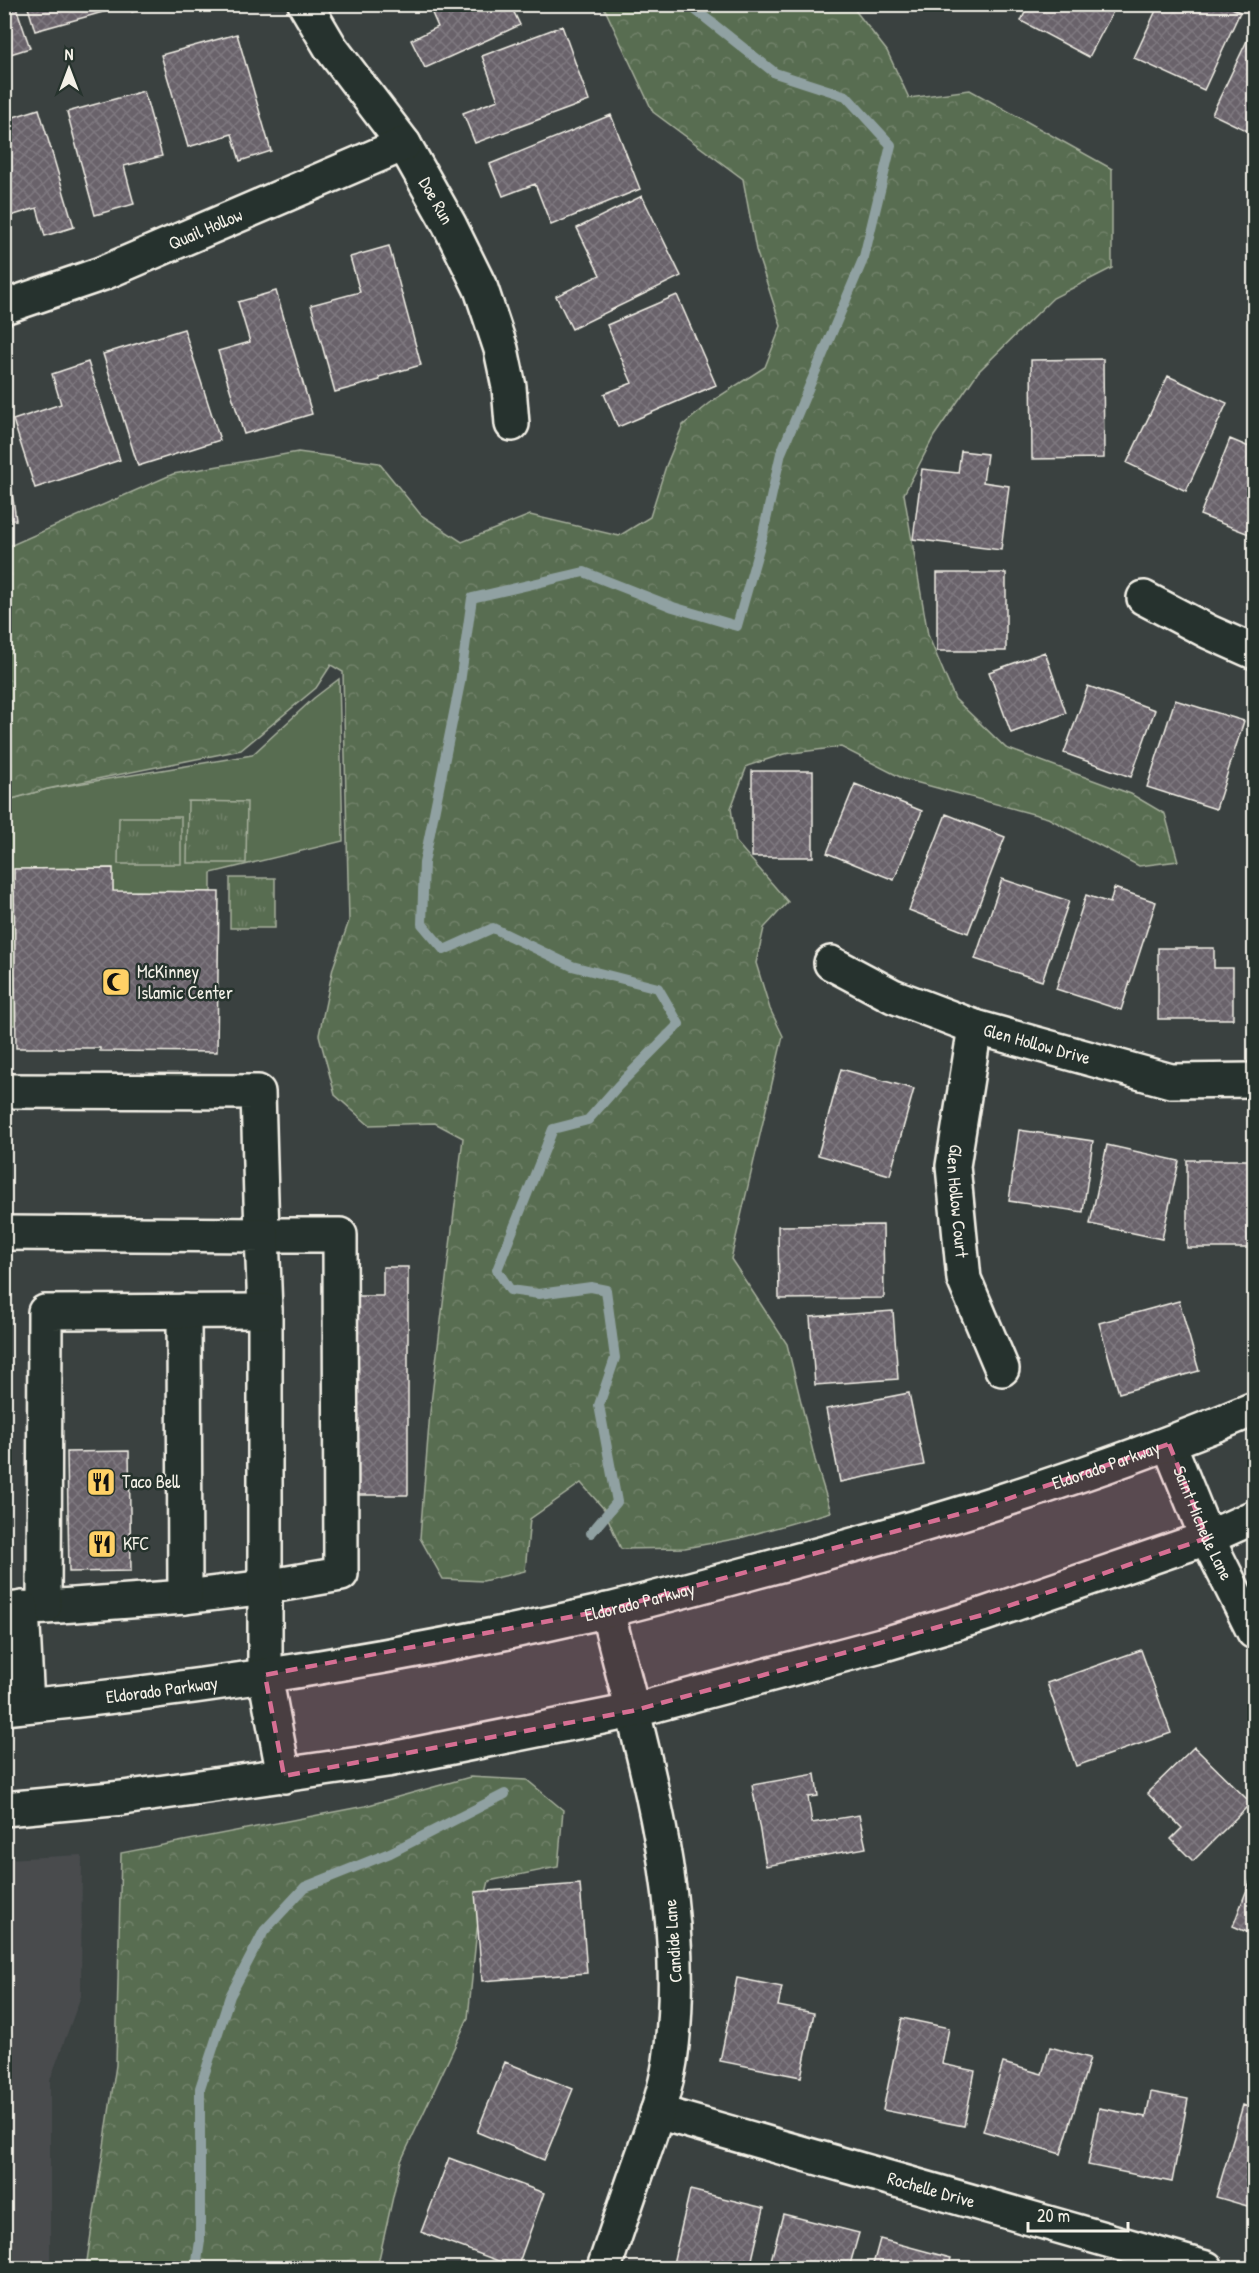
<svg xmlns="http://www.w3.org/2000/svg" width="1259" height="2273" font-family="'Patrick Hand',sans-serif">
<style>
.built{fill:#484b4d}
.grass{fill:#596d51;stroke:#a6af9c;stroke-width:1.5}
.forest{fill:url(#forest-crowns);stroke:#a6af9c;stroke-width:1.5}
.park{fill:url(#park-tufts);stroke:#a6af9c;stroke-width:1.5}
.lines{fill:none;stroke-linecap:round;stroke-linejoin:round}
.stream{stroke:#90a1a2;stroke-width:10}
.building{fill:url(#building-cross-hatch);stroke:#f4f1e8;stroke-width:1.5}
.minor-casing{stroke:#f4f1e8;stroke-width:38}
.major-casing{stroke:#f4f1e8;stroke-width:38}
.minor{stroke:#26332d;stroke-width:33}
.major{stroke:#26332d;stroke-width:33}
.marked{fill:#d66f93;fill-opacity:0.2;stroke:#d66f93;stroke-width:4.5;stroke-dasharray:12 8;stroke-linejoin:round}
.labels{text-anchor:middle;stroke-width:5;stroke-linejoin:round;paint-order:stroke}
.street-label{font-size:18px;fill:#f4f1e8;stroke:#26332d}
.poi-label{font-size:18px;fill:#f4f1e8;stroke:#26332d;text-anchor:start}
</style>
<defs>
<pattern id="forest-crowns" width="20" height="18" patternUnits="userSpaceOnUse" patternTransform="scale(1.5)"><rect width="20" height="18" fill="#596d51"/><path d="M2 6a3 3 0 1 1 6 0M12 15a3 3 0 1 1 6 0" fill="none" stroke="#71826a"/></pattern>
<pattern id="park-tufts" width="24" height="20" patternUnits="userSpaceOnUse" patternTransform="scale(1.5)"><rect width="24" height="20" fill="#596d51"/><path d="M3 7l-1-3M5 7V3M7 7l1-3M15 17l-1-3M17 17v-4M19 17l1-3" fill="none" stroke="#71826a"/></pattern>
<pattern id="building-cross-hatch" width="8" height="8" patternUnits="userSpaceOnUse" patternTransform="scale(1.5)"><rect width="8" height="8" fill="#69626b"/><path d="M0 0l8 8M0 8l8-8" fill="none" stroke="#7f7980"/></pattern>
</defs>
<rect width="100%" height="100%" fill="#3a4140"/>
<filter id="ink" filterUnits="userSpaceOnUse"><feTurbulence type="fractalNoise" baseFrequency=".0167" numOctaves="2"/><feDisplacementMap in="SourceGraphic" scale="12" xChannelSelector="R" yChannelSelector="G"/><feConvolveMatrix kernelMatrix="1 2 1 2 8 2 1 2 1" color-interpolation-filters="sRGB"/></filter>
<g filter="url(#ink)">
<!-- built -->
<path class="built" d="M 82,1855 L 81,1996 L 50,2080 L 50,2268 L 5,2268 L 5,1859 Z"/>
<!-- grass -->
<path class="grass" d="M 339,679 L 343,841 L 211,873 L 211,892 L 113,891 L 112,868 L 14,869 L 15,1025 L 5,1025 L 5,801 L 47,789 L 252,755 L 314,698 Z"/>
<!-- forest -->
<path class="forest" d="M 603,5 L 851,5 L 887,51 L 909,98 L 970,90 L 1112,169 L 1112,268 L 1053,298 L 978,372 L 934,436 L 904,494 L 928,635 L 955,699 L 1006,748 L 1131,794 L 1165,814 L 1178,861 L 1139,866 L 1048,818 L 904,779 L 841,747 L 784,754 L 747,766 L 731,808 L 736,842 L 788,902 L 764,928 L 756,963 L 770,1009 L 783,1036 L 731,1259 L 787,1344 L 815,1460 L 831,1512 L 740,1538 L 685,1548 L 621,1549 L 604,1509 L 581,1483 L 530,1519 L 525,1571 L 483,1581 L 443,1579 L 420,1538 L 430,1412 L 463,1138 L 435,1123 L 369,1125 L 335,1095 L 319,1035 L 333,968 L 349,921 L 343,672 L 331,665 L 316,688 L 241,750 L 47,789 L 5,801 L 5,548 L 173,474 L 298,452 L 379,463 L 421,515 L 462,542 L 530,515 L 619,536 L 650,517 L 666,466 L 683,425 L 715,399 L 765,367 L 781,326 L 756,250 L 743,179 L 653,112 Z
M 470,1777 L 527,1780 L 563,1810 L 558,1867 L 489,1881 L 477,1929 L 468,2018 L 401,2161 L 377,2268 L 86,2268 L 116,2065 L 121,1853 L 365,1806 Z"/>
<!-- park -->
<path class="park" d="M 188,801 L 247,802 L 246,863 L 187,863 Z
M 119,817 L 181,817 L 181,864 L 118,864 Z
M 230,878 L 275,878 L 275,928 L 230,928 Z"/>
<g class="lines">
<!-- stream -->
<path class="stream" d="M 591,1533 L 617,1502 L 599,1405 L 615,1358 L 606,1290 L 591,1287 L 539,1294 L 510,1290 L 497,1270 L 553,1129 L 588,1120 L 618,1086 L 679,1024 L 658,988 L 572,966 L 493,928 L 444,950 L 422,924 L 424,863 L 460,683 L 472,598 L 584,572 L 673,607 L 737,626 L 762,538 L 781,453 L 864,257 L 891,145 L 846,96 L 775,73 L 688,4
M 196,2268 L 200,2241 L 200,2088 L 230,1996 L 264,1931 L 305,1887 L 390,1853 L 505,1794"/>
</g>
<!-- building -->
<path class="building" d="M 4,4 L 15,4 L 30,48 L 4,56 Z
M 27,4 L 113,4 L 114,9 L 35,31 Z
M 130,4 L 159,4 L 132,12 Z
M 428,4 L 510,4 L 520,25 L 425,68 L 411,40 L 438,27 Z
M 1029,4 L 1117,4 L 1089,57 L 1021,21 Z
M 1159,4 L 1224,4 L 1240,12 L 1204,90 L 1134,58 Z
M 562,26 L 589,101 L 475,143 L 463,113 L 498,100 L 482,56 Z
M 1254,26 L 1254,134 L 1212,114 Z
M 237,34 L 271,151 L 240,161 L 232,134 L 188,147 L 161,55 Z
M 144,91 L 162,156 L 124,166 L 134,204 L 95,215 L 67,112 Z
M 39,109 L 74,227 L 45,236 L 37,208 L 4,218 L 4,120 Z
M 611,115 L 640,189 L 551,225 L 535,184 L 503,196 L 490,164 Z
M 642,196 L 681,276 L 572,329 L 556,296 L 600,275 L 577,228 Z
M 389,246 L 421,365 L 379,377 L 380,380 L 335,392 L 311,305 L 360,292 L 350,257 Z
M 276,291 L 312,414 L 244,434 L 218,351 L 250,342 L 238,302 Z
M 677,295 L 716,385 L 618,427 L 604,394 L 632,383 L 607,325 Z
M 184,329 L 220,440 L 138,466 L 103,354 Z
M 1103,359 L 1104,458 L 1032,459 L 1031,360 Z
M 88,362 L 120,460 L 35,488 L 13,420 L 61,404 L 52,374 Z
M 1168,376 L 1227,403 L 1186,491 L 1127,463 Z
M 1230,439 L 1254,449 L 1254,536 L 1200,515 Z
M 961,451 L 987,454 L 983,482 L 1009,486 L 1001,550 L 913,539 L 922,469 L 958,473 Z
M 12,492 L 16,520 L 4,521 L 4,493 Z
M 937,573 L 1006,573 L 1006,651 L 937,651 Z
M 1045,652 L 1066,713 L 1011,733 L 989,672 Z
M 1088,686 L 1155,710 L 1131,777 L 1064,753 Z
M 1175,700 L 1244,721 L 1216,809 L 1147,787 Z
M 752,771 L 813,771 L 813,857 L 752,857 Z
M 855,784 L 922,811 L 894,880 L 827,853 Z
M 946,814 L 1005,837 L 968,933 L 909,910 Z
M 113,868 L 113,891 L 219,892 L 217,1052 L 100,1051 L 100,1048 L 16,1048 L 14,869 Z
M 1002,879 L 1069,901 L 1042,981 L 975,959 Z
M 1114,888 L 1156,902 L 1121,1010 L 1056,989 L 1086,895 L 1110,903 Z
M 1158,948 L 1214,948 L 1214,968 L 1233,968 L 1233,1019 L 1158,1019 Z
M 841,1069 L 914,1089 L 890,1175 L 818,1155 Z
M 1019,1130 L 1093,1141 L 1083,1212 L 1009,1201 Z
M 1107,1145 L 1179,1161 L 1162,1239 L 1090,1224 Z
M 1187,1160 L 1254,1160 L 1254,1248 L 1187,1248 Z
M 883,1225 L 884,1298 L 779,1299 L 778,1226 Z
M 383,1267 L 408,1267 L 408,1495 L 354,1495 L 354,1296 L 383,1296 Z
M 1179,1301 L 1199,1371 L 1119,1393 L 1099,1323 Z
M 893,1311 L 898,1379 L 815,1385 L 810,1317 Z
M 909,1393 L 924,1465 L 840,1482 L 826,1409 Z
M 129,1451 L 131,1571 L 69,1572 L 67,1452 Z
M 1141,1650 L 1171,1733 L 1076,1766 L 1047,1683 Z
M 1194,1747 L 1251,1803 L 1193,1861 L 1171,1839 L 1182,1828 L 1147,1793 Z
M 815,1774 L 818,1796 L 808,1797 L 812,1823 L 859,1815 L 866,1848 L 766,1866 L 752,1785 Z
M 1254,1871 L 1254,1935 L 1233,1926 Z
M 580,1884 L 587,1973 L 482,1981 L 475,1892 Z
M 737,1978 L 782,1987 L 778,2006 L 814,2013 L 801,2077 L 720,2061 Z
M 902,2018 L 949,2028 L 942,2064 L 975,2071 L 964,2126 L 883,2110 Z
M 1050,2047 L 1090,2058 L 1061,2154 L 983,2131 L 1003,2063 L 1042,2074 Z
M 505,2062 L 573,2089 L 544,2160 L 477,2132 Z
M 1151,2092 L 1188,2099 L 1172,2182 L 1088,2165 L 1099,2108 L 1146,2117 Z
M 1243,2105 L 1254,2109 L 1254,2208 L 1216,2197 Z
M 449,2158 L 544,2193 L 517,2268 L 421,2232 Z
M 690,2190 L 764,2208 L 750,2268 L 672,2268 Z
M 783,2214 L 859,2233 L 849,2268 L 769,2268 Z
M 880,2239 L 951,2258 L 948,2268 L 872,2268 Z"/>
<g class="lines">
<!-- minor casing -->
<g class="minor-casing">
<g id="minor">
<path id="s1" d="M 305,4 L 331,48 L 404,144 L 449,224 L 481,289 L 501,349 L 509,387 L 512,424"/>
<path id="s2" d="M 4,307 L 101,274 L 404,144"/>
<path d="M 1144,598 L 1209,632 L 1254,652"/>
<path id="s3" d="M 831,963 L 893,996 L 975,1027 L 1171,1081 L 1254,1080"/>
<path id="s4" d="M 975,1027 L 953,1166 L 964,1279 L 1002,1369"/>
<path d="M 4,1091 L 258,1092 L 262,1235 L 340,1235 L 341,1574 L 265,1587 L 185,1597 L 4,1610"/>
<path d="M 4,1233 L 262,1235 L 265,1311 L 265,1675"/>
<path d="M 184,1311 L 185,1597"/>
<path id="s5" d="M 1169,1444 L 1207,1538 L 1254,1632"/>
<path d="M 44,1607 L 45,1312 L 265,1311"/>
<path d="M 22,1608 L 27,1705"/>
<path id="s6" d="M 657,2112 L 1206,2268"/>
<path d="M 604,2268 C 617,2230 630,2191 644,2152 C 654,2123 665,2092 670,2061 C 692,1909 643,1756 607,1610"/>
</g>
</g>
<!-- major casing -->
<g class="major-casing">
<g id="major">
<path d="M 265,1675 L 284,1776"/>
<path id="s7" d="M 4,1708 C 206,1689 408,1656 605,1611 C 654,1599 702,1586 750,1573 C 921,1528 1091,1477 1254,1409"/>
<path d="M 4,1809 L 123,1798 L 387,1760 L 632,1711 L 881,1645 L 982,1615 L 1207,1538 L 1254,1517"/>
</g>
</g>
<!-- minor -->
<use href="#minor" class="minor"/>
<!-- major -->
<use href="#major" class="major"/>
</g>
</g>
<!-- marked area -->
<path class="marked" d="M 1169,1444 L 1207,1538 L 982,1615 L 632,1711 L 284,1776 L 265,1675 L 607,1610 L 981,1508 Z"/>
<!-- icons -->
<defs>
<g id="mosque-square" transform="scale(1.5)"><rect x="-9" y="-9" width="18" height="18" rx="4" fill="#ffd166" stroke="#26332d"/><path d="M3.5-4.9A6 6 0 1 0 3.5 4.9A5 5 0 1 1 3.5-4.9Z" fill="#111"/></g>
<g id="restaurant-square" transform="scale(1.5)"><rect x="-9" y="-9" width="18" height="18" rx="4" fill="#ffd166" stroke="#26332d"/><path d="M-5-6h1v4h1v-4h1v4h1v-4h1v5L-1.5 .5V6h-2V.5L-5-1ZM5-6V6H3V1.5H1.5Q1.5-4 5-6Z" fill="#111"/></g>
</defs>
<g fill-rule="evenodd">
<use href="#mosque-square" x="116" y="982"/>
<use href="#restaurant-square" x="101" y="1482"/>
<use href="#restaurant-square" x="102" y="1544"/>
</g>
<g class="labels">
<!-- street labels -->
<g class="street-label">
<text dy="6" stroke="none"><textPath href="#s1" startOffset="237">Doe Run</textPath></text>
<text dy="6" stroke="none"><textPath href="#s2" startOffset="216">Quail Hollow</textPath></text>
<text dy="6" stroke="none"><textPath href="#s3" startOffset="222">Glen Hollow Drive</textPath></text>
<text dy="6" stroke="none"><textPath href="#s4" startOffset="176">Glen Hollow Court</textPath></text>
<text dy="6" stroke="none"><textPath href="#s7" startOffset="1131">Eldorado Parkway</textPath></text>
<text dy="6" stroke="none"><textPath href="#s5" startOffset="86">Saint Michelle Lane</textPath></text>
<text dy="6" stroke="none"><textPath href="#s7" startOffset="645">Eldorado Parkway</textPath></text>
<text dy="6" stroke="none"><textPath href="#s7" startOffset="159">Eldorado Parkway</textPath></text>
<text transform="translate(673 1941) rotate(-94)" y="6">Candide Lane</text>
<text dy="6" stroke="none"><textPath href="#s6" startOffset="285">Rochelle Drive</textPath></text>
</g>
<!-- poi labels -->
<g class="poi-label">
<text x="137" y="978">McKinney<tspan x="137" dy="21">Islamic Center</tspan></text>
<text x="122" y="1488">Taco Bell</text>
<text x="123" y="1550">KFC</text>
</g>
</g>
<!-- margin -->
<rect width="1259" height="2273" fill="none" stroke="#26332d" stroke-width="24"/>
<rect x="12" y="12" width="1235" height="2249" fill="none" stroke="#f4f1e8" stroke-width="2" filter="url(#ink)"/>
<!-- north arrow -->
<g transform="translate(69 69)" stroke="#26332d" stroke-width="4.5" paint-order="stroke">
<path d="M0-4.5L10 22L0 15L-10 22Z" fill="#f4f1e8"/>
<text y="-9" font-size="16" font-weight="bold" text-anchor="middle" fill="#f4f1e8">N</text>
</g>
<!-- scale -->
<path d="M1028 2222v9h100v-9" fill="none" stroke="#f4f1e8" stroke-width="3"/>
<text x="1037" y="2222" font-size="18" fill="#f4f1e8" stroke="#26332d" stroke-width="4.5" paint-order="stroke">20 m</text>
</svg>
